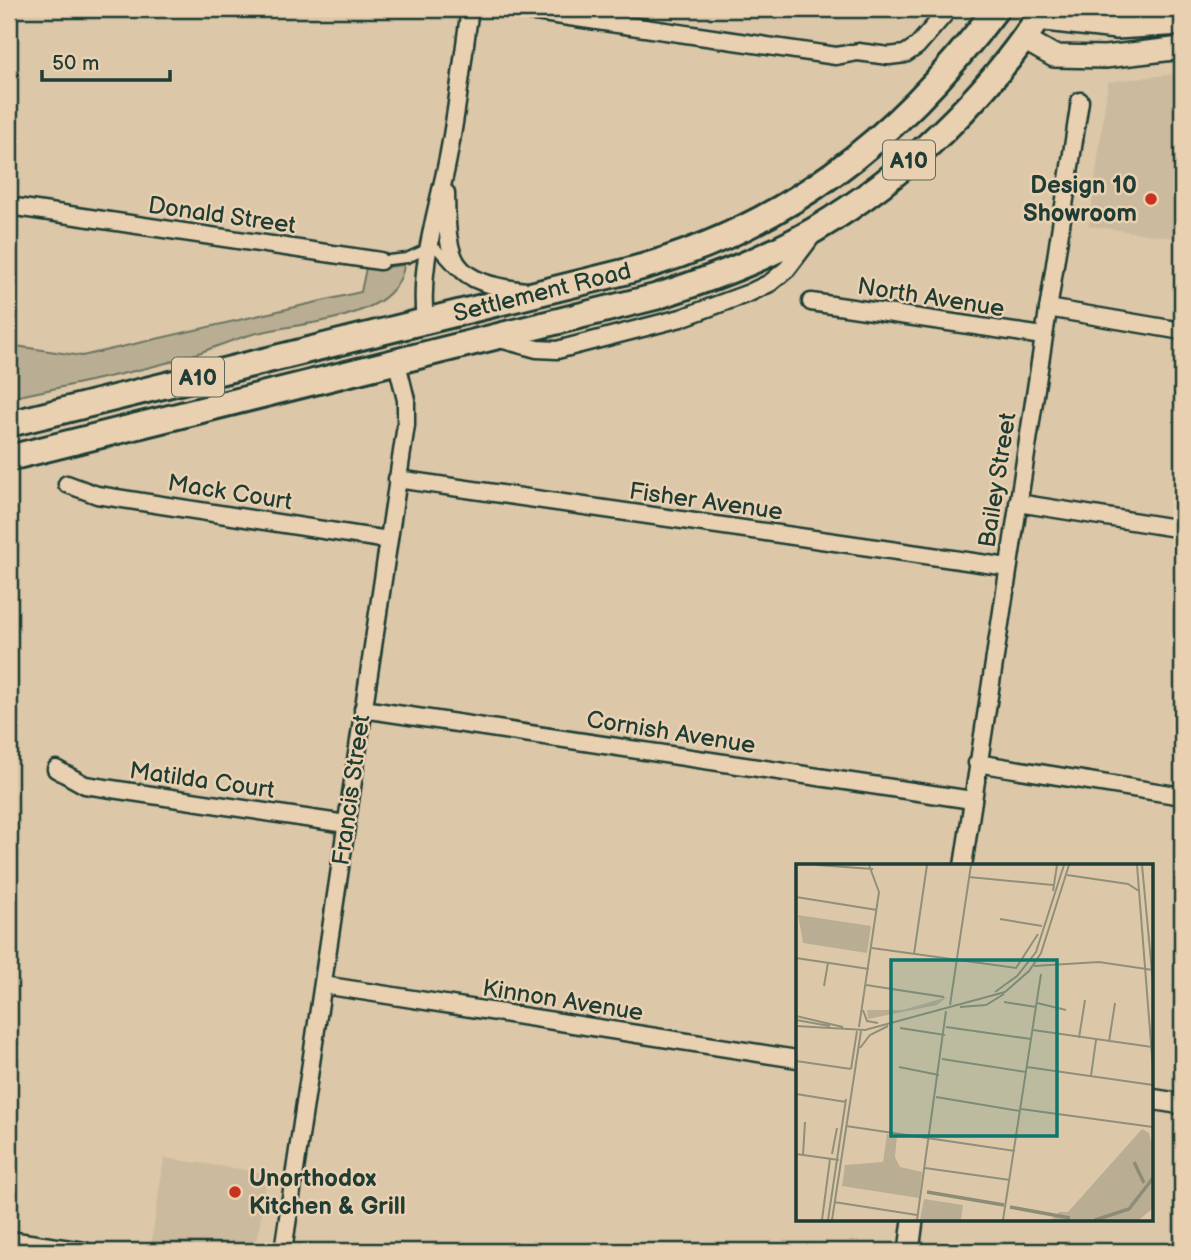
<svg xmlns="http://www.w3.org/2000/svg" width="1191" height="1260" font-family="'Balsamiq Sans',sans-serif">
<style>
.built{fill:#cbba9d}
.green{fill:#b9ae93;stroke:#6c7664;stroke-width:2}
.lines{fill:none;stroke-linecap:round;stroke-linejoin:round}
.service-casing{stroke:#1f3d34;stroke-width:13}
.minor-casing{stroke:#1f3d34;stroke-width:21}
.tertiary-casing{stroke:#1f3d34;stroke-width:24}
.secondary-casing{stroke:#1f3d34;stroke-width:26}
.trunk-casing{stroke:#1f3d34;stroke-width:30}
.service{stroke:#e8d0b0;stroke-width:8}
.minor{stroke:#e8d0b0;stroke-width:16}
.tertiary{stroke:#e8d0b0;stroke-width:19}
.secondary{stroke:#e8d0b0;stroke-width:21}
.trunk{stroke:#e8d0b0;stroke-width:24}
.poi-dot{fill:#c8321e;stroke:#e8d0b0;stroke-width:2.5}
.labels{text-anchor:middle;stroke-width:5;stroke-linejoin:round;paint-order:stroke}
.shield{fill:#e8d0b0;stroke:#5b6959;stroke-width:2}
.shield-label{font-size:23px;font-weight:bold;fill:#1f3d34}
.poi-label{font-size:24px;font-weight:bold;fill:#1f3d34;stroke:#e8d0b0;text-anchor:end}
.street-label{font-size:24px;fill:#1f3d34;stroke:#e8d0b0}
.inset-river{fill:none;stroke:#8c8d77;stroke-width:3.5}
.inset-road{fill:none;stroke:#90907a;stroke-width:2}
.view{fill:#0f766e;fill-opacity:0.15;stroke:#0f766e;stroke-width:3.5}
.inset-edge{fill:none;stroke:#1f3d34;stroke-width:3.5}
</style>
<rect width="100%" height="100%" fill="#dcc7a8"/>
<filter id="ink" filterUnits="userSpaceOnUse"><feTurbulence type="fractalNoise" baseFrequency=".0143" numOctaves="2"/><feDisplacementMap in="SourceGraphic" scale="14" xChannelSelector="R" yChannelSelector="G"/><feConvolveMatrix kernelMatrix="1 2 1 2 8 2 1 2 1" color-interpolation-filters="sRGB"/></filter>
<g filter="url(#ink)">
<!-- built -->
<path class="built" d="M 1182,73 L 1182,239 L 1089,226 L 1108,82 Z
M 164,1158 L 267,1173 L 258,1237 L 253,1249 L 250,1251 L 189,1251 L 151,1245 Z
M 1182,1159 L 1182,1251 L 1171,1251 Z"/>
<!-- green -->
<path class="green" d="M 404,265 C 402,283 389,297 373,305 C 335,324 293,324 253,334 C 224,342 196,356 166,363 C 114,377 61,387 9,398 L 9,345 L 82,356 L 361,292 L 366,268 C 382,270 388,266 404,265 Z"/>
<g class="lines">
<!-- service casing -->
<g class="service-casing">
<path id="service" d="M 380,261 L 407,258 L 431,247 L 437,249 L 455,269"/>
</g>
<!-- minor casing -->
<g class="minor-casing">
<path id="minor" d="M 515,9 L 836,56 L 858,52 L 889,56 L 905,54 L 917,46 L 949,9
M 446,193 C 447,264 451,282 526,291
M 9,206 L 380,261
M 811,302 L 1043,336
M 1048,308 L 1182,331
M 425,321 C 419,268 435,220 446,168 C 457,116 462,62 470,9
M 500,339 L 537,349 L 557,350 L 681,318 L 749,293 L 770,283 L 787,269 L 812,236
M 397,479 L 1008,567
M 67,484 L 97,495 L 388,540
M 1018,503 L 1182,529
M 363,709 L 972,800
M 977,763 L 1182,796
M 56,769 L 85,785 L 346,824
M 963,866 L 1080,101
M 323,985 L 797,1059
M 9,1240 L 84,1251
M 283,1251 L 406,425 L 406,400 L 397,363"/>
</g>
<!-- tertiary casing -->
<g class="tertiary-casing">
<path id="tertiary" d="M 1151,1099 L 1182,1104
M 909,1251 L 913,1220"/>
</g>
<!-- secondary casing -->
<g class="secondary-casing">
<path id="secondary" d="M 1037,19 L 1116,28 L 1182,24
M 1024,39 L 1054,56 L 1105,57 L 1182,48"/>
</g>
<!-- trunk casing -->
<g class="trunk-casing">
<path id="trunk" d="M 9,424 L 624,272 C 784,230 898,140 996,9
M 9,458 L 655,297 C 710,279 766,259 816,229 C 904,177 989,95 1044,9"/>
</g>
<!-- service -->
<use href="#service" class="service"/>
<!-- minor -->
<use href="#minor" class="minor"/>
<!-- tertiary -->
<use href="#tertiary" class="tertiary"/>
<!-- secondary -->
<use href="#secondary" class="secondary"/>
<!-- trunk -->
<use href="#trunk" class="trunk"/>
</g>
</g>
<!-- markers -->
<g class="poi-dot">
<circle cx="1151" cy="199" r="7"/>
<circle cx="235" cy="1192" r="7"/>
</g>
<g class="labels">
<!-- shield labels -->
<g class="shield">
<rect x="883" y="140.5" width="52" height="39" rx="5"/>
<rect x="172" y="357.5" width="52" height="39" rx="5"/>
</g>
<g class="shield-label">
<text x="909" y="168">A10</text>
<text x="198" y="385">A10</text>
</g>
<!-- poi labels -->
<g class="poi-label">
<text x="1137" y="193">Design 10<tspan x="1137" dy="28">Showroom</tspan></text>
<text x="249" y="1186" text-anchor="start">Unorthodox<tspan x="249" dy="28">Kitchen &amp; Grill</tspan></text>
</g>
<!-- street labels -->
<g class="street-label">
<text transform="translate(222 215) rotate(8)" y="8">Donald Street</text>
<text transform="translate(542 292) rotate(-14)" y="8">Settlement Road</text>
<text transform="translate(931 297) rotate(9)" y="8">North Avenue</text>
<text transform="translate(997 480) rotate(-81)" y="8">Bailey Street</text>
<text transform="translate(230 492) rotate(9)" y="8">Mack Court</text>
<text transform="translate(706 501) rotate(8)" y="8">Fisher Avenue</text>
<text transform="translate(671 732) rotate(9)" y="8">Cornish Avenue</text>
<text transform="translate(202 780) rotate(8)" y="8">Matilda Court</text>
<text transform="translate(351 790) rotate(-82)" y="8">Francis Street</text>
<text transform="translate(563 1000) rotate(9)" y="8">Kinnon Avenue</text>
</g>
</g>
<!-- overview -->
<g transform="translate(796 864)">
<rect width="357" height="357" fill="#dcc7a8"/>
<path d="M 2,51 L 75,62 L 71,89 L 7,79 ZM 151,133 L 141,141 L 72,155 L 71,146 L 107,146 ZM 346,265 L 353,269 L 357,286 L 357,344 L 343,356 L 255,356 L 263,348 L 272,348 ZM 91,270 L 101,272 L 99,293 L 104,303 L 126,308 L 123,334 L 46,322 L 49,301 L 87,298 ZM 128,335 L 167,341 L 165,356 L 124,356 Z" fill="#b9ae93"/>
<path class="inset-river" d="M 338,298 L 348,319M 131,328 L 208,341M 214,343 L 274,354M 299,356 L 333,345 L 357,314"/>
<path class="inset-road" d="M 21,1 L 77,5M 341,1 L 357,205M 346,1 L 357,119M 271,11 L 332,20 L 343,27M 173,13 L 257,21M 257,27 L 261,1M 0,33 L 81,46M 204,55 L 246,62M 76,84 L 220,104 L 242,70M 118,90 L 131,1M 0,94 L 73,105M 238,102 L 303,98 L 357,106M 70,121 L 148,133M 28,122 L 32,99M 199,128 L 221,112 L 240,88 L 268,1M 208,138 L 240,143M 241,139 L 270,146M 154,141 L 175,1M 164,143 L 190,141 L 208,130M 67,146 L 71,157 L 82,159M 0,152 L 47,163M 0,156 L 34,162M 0,162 L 69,166 L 209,128 L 233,107 L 245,89 L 273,1M 63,163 L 83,28 L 73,1M 150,163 L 235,175M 104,164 L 149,171M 237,166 L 356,183M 283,174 L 289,136M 313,178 L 319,139M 64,184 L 74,171 L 92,162M 146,195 L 230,208M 0,197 L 55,205M 103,203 L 143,211M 231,203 L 357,221M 55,205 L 61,167M 295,212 L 300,176M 0,230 L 50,238M 140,233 L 224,247M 225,245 L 357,263M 50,262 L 219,287M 0,290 L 43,296M 36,290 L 41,264M 7,291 L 9,258M 129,304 L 214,316M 38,338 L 121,351M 26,356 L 34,295M 32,356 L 50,235M 36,356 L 65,167M 121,356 L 150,147M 207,356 L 245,110"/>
<path class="view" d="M 95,96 L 261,96 L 261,272 L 95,272 Z"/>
<rect width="357" height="357" class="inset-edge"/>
</g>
<!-- margin -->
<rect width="1191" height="1260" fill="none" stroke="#e8d0b0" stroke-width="35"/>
<rect x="18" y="18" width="1156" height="1225" fill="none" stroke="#1f3d34" stroke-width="2.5" filter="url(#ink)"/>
<!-- scale -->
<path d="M42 70v10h128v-10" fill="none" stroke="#1f3d34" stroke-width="3.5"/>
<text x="52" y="70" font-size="21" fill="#1f3d34" stroke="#e8d0b0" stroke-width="5" paint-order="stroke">50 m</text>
</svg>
